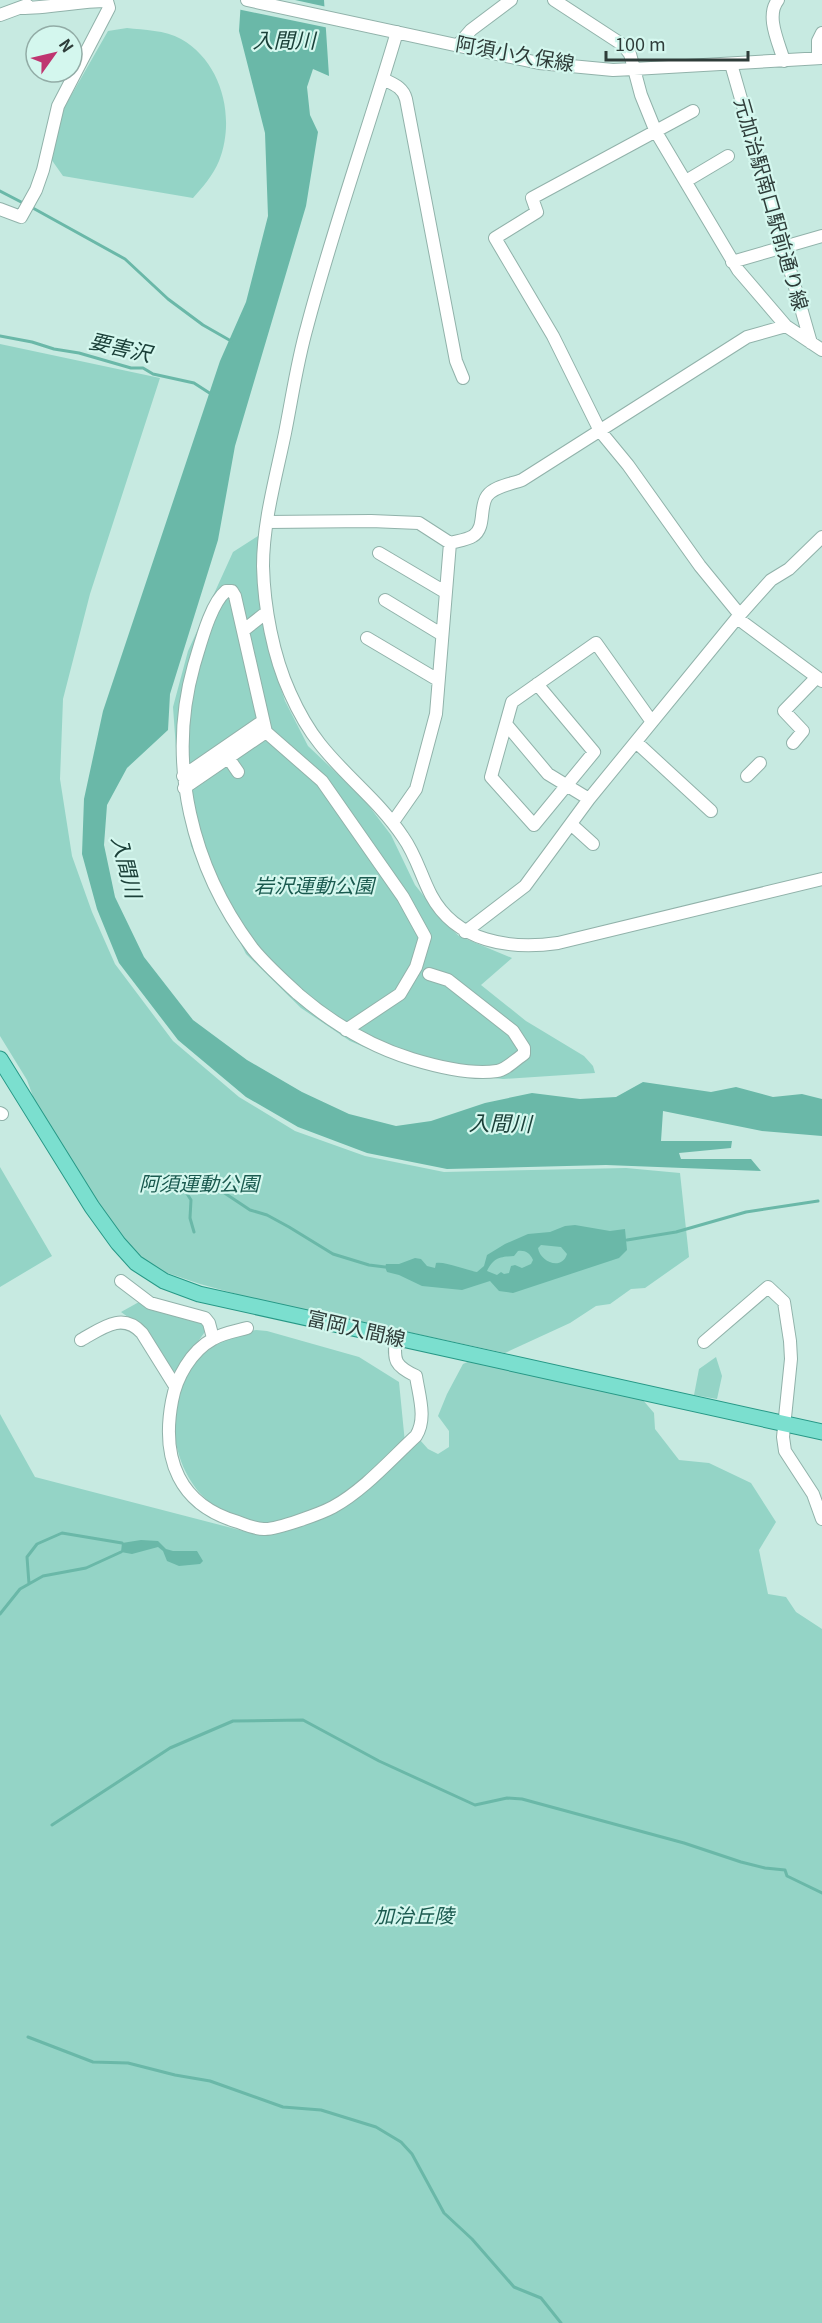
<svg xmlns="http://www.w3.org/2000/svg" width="822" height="2323" font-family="Georgia,'Noto Sans JP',serif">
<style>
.green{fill:#94d4c6}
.water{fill:#6ab8a8;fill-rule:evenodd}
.pier{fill:#c7eae1}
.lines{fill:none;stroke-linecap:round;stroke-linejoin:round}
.stream{stroke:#6ab8a8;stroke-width:3}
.minor-casing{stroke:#91b2aa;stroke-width:14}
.major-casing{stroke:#279886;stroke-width:17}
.minor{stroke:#fff;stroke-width:12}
.major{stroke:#7bdfcf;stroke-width:15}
.labels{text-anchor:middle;stroke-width:4.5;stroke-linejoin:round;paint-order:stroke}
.street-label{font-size:20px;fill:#2e3c39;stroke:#d4f7ee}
.park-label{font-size:20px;font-style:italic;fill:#1a5a4f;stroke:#d4f7ee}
.water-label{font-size:21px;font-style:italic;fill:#1b4039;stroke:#d4f7ee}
</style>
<rect width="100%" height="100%" fill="#c7eae1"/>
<!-- green -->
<path class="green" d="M 127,28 C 144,30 165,30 181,39 C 222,62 236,118 219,161 C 213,175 203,187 193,198 L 63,176 L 51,159 L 64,108 L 108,31 Z
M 0,344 L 160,378 L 90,594 L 63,699 L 60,779 L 72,856 L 92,912 L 115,964 L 173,1041 L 239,1097 L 295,1131 L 365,1156 L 444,1172 L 626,1168 L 680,1173 L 689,1257 L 645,1288 L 631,1289 L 610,1304 L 596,1306 L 570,1323 L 505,1353 L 251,1298 L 200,1284 L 147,1266 L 122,1242 L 35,1102 L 27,1080 L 0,1036 Z
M 258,536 L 259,582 L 268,650 L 285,701 L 308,746 L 363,798 L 391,835 L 415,885 L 446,924 L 459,936 L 512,958 L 481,985 L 526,1021 L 584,1056 L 593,1066 L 595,1073 L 503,1079 L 444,1073 L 390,1058 L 350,1041 L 301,1008 L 246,954 L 191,846 L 177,763 L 173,707 L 188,651 L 233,552 Z
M 0,1167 L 52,1256 L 0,1287 Z
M 139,1302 L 200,1321 L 207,1329 L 176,1372 L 170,1370 L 146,1330 L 121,1312 Z
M 256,1330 L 267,1331 L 359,1357 L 399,1382 L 405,1443 L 361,1494 L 420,1440 L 428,1449 L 438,1454 L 449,1447 L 449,1431 L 438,1416 L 447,1394 L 463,1364 L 472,1360 L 636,1392 L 654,1413 L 655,1429 L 679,1460 L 709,1463 L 751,1483 L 776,1522 L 759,1550 L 768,1594 L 786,1597 L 796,1612 L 822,1629 L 822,2323 L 0,2323 L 0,1414 L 35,1477 L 255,1534 L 328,1507 C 306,1514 280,1527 257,1524 C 243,1523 231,1516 219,1509 C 173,1481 159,1409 194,1365 C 209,1345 232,1334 256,1330 Z
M 716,1357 L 722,1376 L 717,1399 L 694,1395 L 699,1369 Z"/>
<!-- water -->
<path class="water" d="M 241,0 L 324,0 L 329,76 L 313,69 L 307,87 L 310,115 L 318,132 L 306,206 L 235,446 L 218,540 L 170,694 L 168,730 L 127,768 L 107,805 L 104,845 L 115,897 L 144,957 L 193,1020 L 247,1060 L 302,1092 L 349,1114 L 396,1126 L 431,1121 L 485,1103 L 532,1093 L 580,1099 L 616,1097 L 643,1082 L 711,1092 L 736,1087 L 773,1097 L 802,1094 L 822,1099 L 822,1136 L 762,1131 L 663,1111 L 661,1141 L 732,1141 L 731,1148 L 679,1153 L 681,1159 L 751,1159 L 761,1171 L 606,1165 L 447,1169 L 367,1153 L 298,1127 L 246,1097 L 178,1040 L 119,963 L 97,909 L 82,854 L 84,799 L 103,711 L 220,361 L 246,302 L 268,216 L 265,133 L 239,31 Z
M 575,1225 L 610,1231 L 625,1229 L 627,1250 L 619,1258 L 513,1293 L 499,1291 L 490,1281 L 462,1290 L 422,1286 L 399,1275 L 387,1272 L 385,1267 L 386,1264 L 399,1264 L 415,1258 L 421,1259 L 427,1266 L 435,1268 L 436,1263 C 444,1261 466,1270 477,1272 L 484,1266 L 487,1255 L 505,1244 L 528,1234 L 550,1232 L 565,1226 ZM 541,1245 L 561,1247 L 567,1254 C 562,1271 540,1262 538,1248 ZM 518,1251 C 525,1250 530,1253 533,1260 L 531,1264 L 522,1268 L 515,1265 L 511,1266 L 509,1273 L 504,1274 L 501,1272 L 497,1275 L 487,1271 C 494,1257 500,1257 514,1256 Z
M 141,1540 L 158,1541 L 166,1549 L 173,1551 L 197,1551 L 203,1561 L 200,1564 L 179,1566 L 167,1561 L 163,1551 L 158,1547 L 132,1554 L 121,1552 L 122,1543 Z"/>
<!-- pier -->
<path class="pier" d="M 238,0 L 295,0 L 327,7 L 329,28 L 237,9 Z"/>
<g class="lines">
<!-- stream -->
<path class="stream" d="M 0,191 L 25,204
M 31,207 L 125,259 L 168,299 L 203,325 L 231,341
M 0,336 L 32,342 L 54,349 L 79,353 L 131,368 L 143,368 L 153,374 L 194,383 L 211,394
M 194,1232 L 190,1218 L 191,1200 L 179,1181 L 190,1176 L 223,1192 L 250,1210 L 267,1215 L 289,1227 L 333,1254 L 369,1265 L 385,1267
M 627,1240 L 676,1232 L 746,1212 L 818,1201
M 29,1584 L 27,1557 L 37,1544 L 62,1533 L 122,1543
M 0,1614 L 20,1589 L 43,1576 L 86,1568 L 121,1552
M 52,1825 L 170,1748 L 233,1721 L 303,1720 L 379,1761 L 475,1805 L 507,1798 L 522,1799 L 684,1843 L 741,1862 L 765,1868 L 785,1870 L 787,1876 L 822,1893
M 28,2037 L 93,2062 L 128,2063 L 175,2075 L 210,2081 L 283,2107 L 321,2110 L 376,2127 L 401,2142 L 412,2154 L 444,2213 L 472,2239 L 514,2287 L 541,2298 L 561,2323"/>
<!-- minor casing -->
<g class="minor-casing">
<path id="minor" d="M 247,0 L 539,63 L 613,70 L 634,69 L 822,58
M 554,0 L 623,45 L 630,54 L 641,95 L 656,132 L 738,270 L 786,326 L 822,350
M 778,0 C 765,16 779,43 784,61
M 0,15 L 27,5
M 397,32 C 368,130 333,228 307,327 C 297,362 292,398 285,433 C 276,477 263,522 263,566 C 264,607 273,656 290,693 C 298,711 308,729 320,744 C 346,777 380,802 403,837 C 416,855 421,876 431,895 C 456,942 510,950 558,943 L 822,879
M 458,45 L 471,30 L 511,0
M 818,58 L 818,41 L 822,33
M 731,64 L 811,343
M 383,79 C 393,84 403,87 406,99 L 456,361 L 463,378
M 693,111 L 532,198 L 537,212 L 495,238 L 553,336 L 600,431 L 628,465 L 700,566 L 740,615
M 686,181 L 728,156
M 0,209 L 21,217 L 36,190 L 43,170 L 58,106 L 109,8 L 107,1 C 78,1 50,8 21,8
M 732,262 L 822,236
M 267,522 L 371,521 L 419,523 L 450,543 C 457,541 467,540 473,536 C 486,528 479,507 487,496 C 494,486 512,484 522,480 L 747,337 L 786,326
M 379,553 L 445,592
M 385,600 L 441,634
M 737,618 L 822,681
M 244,630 L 263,615
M 367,638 L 438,680
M 537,684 L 594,752 L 534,825 L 491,777 L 512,702 L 596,643 L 652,722
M 506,724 L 548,774 L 589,799
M 636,742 L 711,811
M 793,743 L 803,731 L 784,711 L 817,677
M 225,753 L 238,772
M 183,776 L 263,721
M 747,776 L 760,763
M 184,788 L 266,732
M 393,822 L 416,789 L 436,714 L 450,543
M 572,825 L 593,844
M 465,932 L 525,886 L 589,799 L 737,618 L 771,580 L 789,569 L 822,537
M 346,1030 L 400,994 L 416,967 L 425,937 L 403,897 L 322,781 L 266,732 L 235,596 L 232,591 L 226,591 C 210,604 200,646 194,665 C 166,764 192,868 253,949 C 266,965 283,980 298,994 C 332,1023 369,1046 412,1059 C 435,1066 472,1075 497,1071 C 506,1070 516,1059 524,1054 L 524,1048 L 513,1031 L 448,980 L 429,974
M 0,1113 L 2,1114
M 121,1281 L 150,1303 L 205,1318 L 209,1323 L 213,1338
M 247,1328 C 236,1331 223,1333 213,1339 C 191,1351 176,1378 172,1401 C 161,1459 179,1505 238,1522 C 246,1525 255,1529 264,1529 C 276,1530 322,1513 333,1507 C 364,1490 390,1460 416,1436 C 427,1419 419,1396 416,1376 C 395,1366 393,1361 396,1338
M 81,1340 C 101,1329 122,1311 142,1333 L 175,1386
M 704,1342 L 768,1287 L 784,1302 L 790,1341 L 791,1359 L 783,1437 L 785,1451 L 813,1494 L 822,1519"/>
</g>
<!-- major casing -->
<g class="major-casing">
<path id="major" d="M 0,1059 L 92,1207 L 118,1243 L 136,1263 L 164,1281 L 199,1294 L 822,1432"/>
</g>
<!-- minor -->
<use href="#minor" class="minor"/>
<!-- major -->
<use href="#major" class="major"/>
</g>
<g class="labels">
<!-- street labels -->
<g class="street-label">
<text transform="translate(515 54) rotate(10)" y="7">阿須小久保線</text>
<text transform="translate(771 204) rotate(74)" y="7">元加治駅南口駅前通り線</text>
<text transform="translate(356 1329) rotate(13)" y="7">富岡入間線</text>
</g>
<!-- park labels -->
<g class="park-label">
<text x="314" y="893">岩沢運動公園</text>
<text x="199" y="1191">阿須運動公園</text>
<text x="414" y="1923">加治丘陵</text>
</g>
<!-- water labels -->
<g class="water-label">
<text x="284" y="48">入間川</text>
<text transform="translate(120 348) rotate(13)" y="7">要害沢</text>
<text transform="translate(126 867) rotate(76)" y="7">入間川</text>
<text transform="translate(500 1124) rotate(1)" y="7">入間川</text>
</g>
</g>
<!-- north arrow -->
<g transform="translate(54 54) rotate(56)"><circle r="28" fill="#d4f7ee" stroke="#92aca6" stroke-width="1.5"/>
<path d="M0-4.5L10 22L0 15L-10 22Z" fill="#bf3570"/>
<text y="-9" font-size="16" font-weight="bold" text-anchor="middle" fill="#2e3c39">N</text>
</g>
<!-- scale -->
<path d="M606 51v9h142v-9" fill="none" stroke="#2e3c39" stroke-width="3"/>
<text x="615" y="51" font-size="18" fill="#2e3c39" stroke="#d4f7ee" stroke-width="4.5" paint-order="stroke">100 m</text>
</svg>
